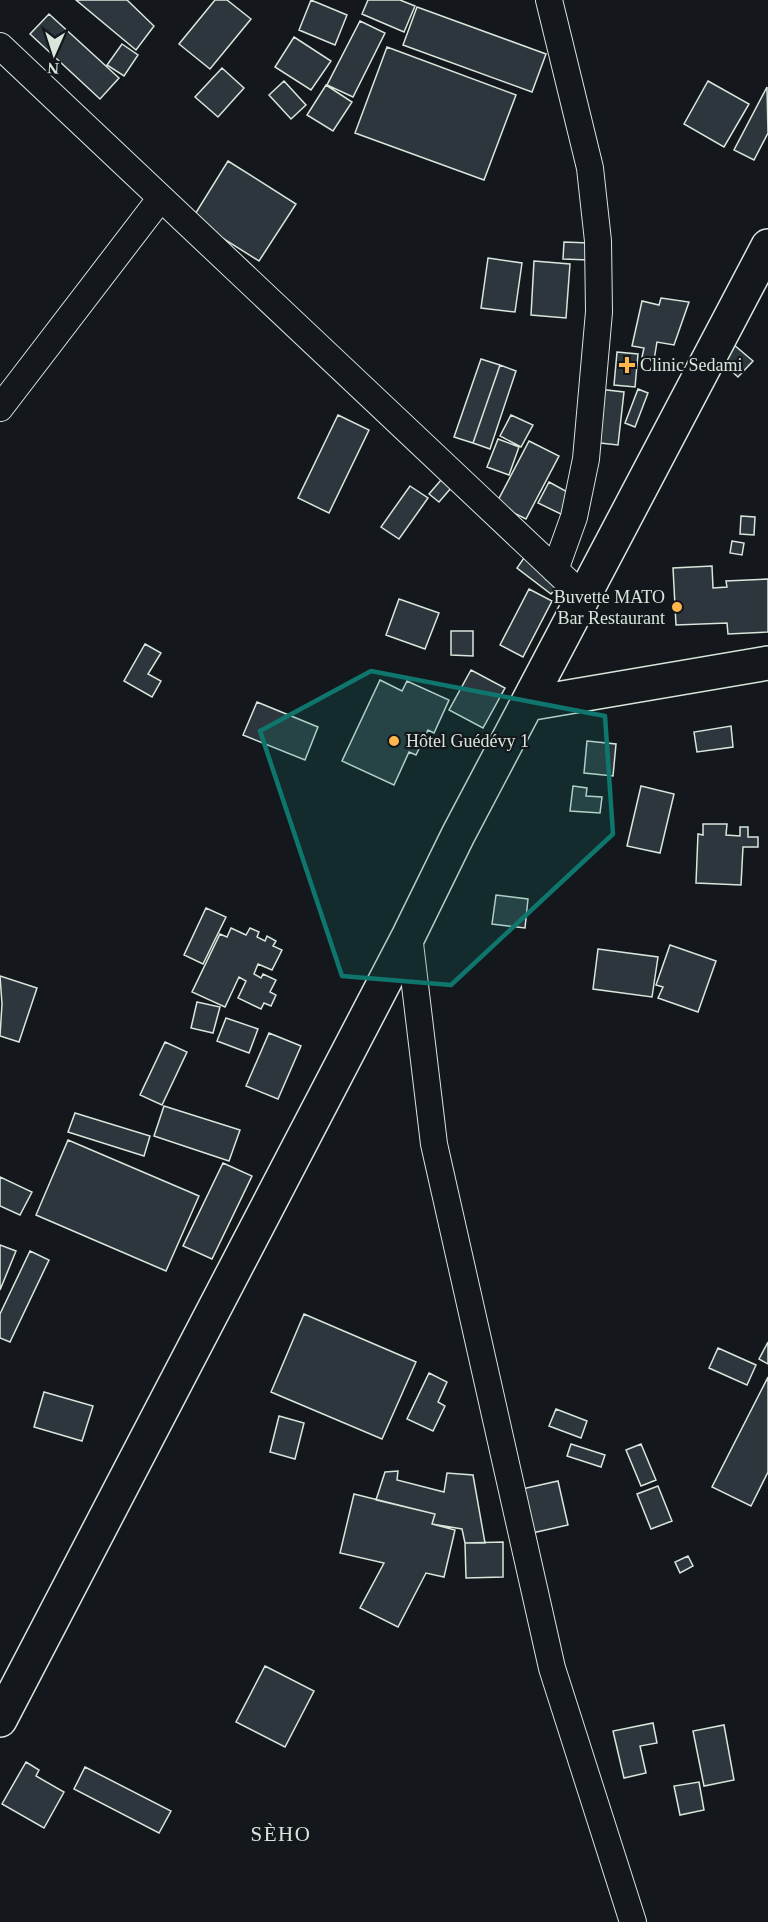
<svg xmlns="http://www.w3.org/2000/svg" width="768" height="1922" font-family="'Times New Roman',serif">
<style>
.building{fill:#2c363c;stroke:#d8e6dc;stroke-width:1.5}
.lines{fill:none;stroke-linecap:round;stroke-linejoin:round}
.street-casing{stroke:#d8e6dc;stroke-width:28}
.secondary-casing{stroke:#d8e6dc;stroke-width:36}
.street{stroke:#14181c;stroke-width:26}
.secondary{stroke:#14181c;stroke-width:33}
.marked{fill:#0f766e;fill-opacity:0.2;stroke:#0f766e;stroke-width:4.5;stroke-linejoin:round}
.poi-dot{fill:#ffb74d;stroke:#14181c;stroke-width:2}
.labels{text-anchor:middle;stroke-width:4.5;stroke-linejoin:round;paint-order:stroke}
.poi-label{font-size:18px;fill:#d8e6dc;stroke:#14181c;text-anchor:start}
.quarter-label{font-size:21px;letter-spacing:1.5px;fill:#d8e6dc;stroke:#14181c}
</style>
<rect width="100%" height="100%" fill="#14181c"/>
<!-- building -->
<path class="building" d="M 76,0 L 127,0 L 154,26 L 136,50 Z
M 215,0 L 227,0 L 251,19 L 210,69 L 179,44 Z
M 311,0 L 347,15 L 335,45 L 299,30 Z
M 368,0 L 400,0 L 415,6 L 404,32 L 362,14 Z
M 417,7 L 546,54 L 532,92 L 403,45 Z
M 49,14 L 119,78 L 100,99 L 30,34 Z
M 360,21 L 385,33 L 353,97 L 327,85 Z
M 294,37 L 331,61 L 311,90 L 275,67 Z
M 122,44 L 138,55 L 124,76 L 107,65 Z
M 387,47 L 516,95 L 484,180 L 355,133 Z
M 222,68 L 244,88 L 218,117 L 195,97 Z
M 284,81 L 306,105 L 291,119 L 269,95 Z
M 708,81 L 749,104 L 724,147 L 684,124 Z
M 326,85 L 352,102 L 333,131 L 307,115 Z
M 767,87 L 768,133 L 754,160 L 734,150 Z
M 228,161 L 296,204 L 259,261 L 192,219 Z
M 564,242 L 590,243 L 589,260 L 563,259 Z
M 488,258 L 522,263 L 515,312 L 481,308 Z
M 534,261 L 570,264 L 566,318 L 531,315 Z
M 661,298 L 689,302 L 674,345 L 657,342 L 654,360 L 642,357 L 644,348 L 632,346 L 642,301 L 659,305 Z
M 733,344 L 753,361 L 738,377 L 719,360 Z
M 617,352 L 638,354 L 635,387 L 614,385 Z
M 481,359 L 500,365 L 473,443 L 454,437 Z
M 500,365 L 516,371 L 490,449 L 473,443 Z
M 598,389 L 624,392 L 618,445 L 591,442 Z
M 638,389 L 648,393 L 635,427 L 625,423 Z
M 338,415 L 369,430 L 329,513 L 298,498 Z
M 511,415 L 533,425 L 521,447 L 500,436 Z
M 498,439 L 519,447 L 509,475 L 487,467 Z
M 529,441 L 559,456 L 526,519 L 496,504 Z
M 441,480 L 451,488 L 439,502 L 429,494 Z
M 549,482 L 573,495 L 563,515 L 538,503 Z
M 410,486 L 428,498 L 399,539 L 381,527 Z
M 741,516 L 755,517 L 754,535 L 740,534 Z
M 732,541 L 744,543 L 742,555 L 730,553 Z
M 526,555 L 561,582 L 551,594 L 517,568 Z
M 712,566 L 713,588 L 727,587 L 726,581 L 768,579 L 768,632 L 728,634 L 727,623 L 676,625 L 673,568 Z
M 529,589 L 552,601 L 523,657 L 500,645 Z
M 399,599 L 439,613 L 425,649 L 386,635 Z
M 451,631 L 473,631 L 473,656 L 451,655 Z
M 145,644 L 161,653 L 148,674 L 161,681 L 152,697 L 124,681 Z
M 471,670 L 505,688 L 483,728 L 449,710 Z
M 380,680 L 402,691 L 407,681 L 449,700 L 434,733 L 428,730 L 416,755 L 409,752 L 394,785 L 342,761 Z
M 257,702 L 318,727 L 305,760 L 243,735 Z
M 731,726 L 733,747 L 697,752 L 694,732 Z
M 587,741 L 616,744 L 613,776 L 584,773 Z
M 573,786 L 587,788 L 586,796 L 602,797 L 600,813 L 570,811 Z
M 641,786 L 674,794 L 660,853 L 627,846 Z
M 703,824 L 727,824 L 726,835 L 740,836 L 740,827 L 748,827 L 748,837 L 758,837 L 758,847 L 743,847 L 741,885 L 696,883 L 698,834 L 703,835 Z
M 496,895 L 528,899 L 525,928 L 492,924 Z
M 206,908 L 226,917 L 203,964 L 184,955 Z
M 231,928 L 246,935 L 250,928 L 259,932 L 257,937 L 265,941 L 267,936 L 276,941 L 273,946 L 282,950 L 272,970 L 258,964 L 254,974 L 261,978 L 263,974 L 276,980 L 270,992 L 276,995 L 271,1006 L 264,1003 L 261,1009 L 238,998 L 246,981 L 239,977 L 225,1007 L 192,992 L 220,934 L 227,937 Z
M 670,945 L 716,961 L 698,1012 L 658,998 L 663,987 L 656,985 Z
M 598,949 L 658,957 L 652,997 L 593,989 Z
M 0,976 L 37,988 L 19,1042 L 0,1036 L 2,1004 Z
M 197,1002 L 220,1007 L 213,1033 L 191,1028 Z
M 226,1018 L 258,1029 L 249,1053 L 217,1041 Z
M 269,1033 L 301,1046 L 278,1099 L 246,1086 Z
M 165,1042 L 187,1052 L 162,1105 L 140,1095 Z
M 164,1106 L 240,1130 L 229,1161 L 154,1136 Z
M 75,1113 L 150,1136 L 144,1156 L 68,1132 Z
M 68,1140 L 199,1196 L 166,1271 L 36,1215 Z
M 223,1163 L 252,1176 L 212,1259 L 183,1246 Z
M 0,1177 L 32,1192 L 20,1215 L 0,1206 Z
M 0,1245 L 16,1251 L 0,1290 Z
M 30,1251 L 49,1260 L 10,1342 L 0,1338 L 0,1314 Z
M 304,1314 L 416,1362 L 382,1439 L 271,1392 Z
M 768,1342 L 768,1364 L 759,1359 Z
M 718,1348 L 756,1365 L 747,1385 L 709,1368 Z
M 429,1373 L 447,1382 L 438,1402 L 445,1406 L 433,1431 L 407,1419 Z
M 768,1377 L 768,1472 L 751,1506 L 712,1487 Z
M 44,1392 L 93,1406 L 82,1441 L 34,1427 Z
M 556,1409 L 587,1421 L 581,1438 L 549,1426 Z
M 279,1416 L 304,1423 L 295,1459 L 270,1452 Z
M 571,1444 L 605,1455 L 601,1467 L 567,1456 Z
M 641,1444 L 656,1480 L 641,1486 L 626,1450 Z
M 398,1471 L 397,1480 L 444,1492 L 447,1473 L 473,1475 L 485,1543 L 465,1543 L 462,1529 L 432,1524 L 435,1514 L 376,1500 L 385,1472 Z
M 558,1481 L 568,1525 L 532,1533 L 522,1489 Z
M 658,1486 L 672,1521 L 651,1529 L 637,1494 Z
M 354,1494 L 435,1514 L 432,1524 L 455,1530 L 444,1577 L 426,1573 L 398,1627 L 360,1608 L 384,1563 L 340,1553 Z
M 503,1542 L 503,1577 L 466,1578 L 465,1543 Z
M 688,1556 L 693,1566 L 680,1573 L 675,1562 Z
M 265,1666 L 314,1691 L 285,1747 L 236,1722 Z
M 653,1723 L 657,1743 L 640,1746 L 646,1773 L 624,1778 L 613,1731 Z
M 724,1725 L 734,1780 L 704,1786 L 693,1731 Z
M 26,1762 L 39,1770 L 36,1776 L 64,1792 L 44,1828 L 2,1804 Z
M 85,1767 L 171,1811 L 159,1833 L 74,1789 Z
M 699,1782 L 704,1810 L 680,1815 L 674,1786 Z"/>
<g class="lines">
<!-- street casing -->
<g class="street-casing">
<path id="street" d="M 549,0 L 590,168 L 598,241 L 599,312 L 586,459 L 574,517 L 555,570
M 0,46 L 584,597
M 0,408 L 160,199
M 409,935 L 434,1144 L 552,1668 L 633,1922"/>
</g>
<!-- secondary casing -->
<g class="secondary-casing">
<path id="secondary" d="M 527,704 L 768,663
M 0,1720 L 409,935 L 458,835 L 768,246"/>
</g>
<!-- street -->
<use href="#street" class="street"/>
<!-- secondary -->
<use href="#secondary" class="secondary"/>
</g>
<!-- marked area -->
<path class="marked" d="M 371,671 L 605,716 L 613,834 L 451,985 L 342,976 L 260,731 Z"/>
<!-- markers -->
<g class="poi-dot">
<path d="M624 356h6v6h6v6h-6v6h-6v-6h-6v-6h6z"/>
<circle cx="677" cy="607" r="6"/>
<circle cx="394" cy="741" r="6"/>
</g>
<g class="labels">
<!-- poi labels -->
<g class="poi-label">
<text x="640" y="371">Clinic Sedami</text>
<text x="665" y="603" text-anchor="end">Buvette MATO<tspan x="665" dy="21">Bar Restaurant</tspan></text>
<text x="406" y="747">Hôtel Guédévy 1</text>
</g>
<!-- quarter labels -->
<g class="quarter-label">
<text x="281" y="1841">SÈHO</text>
</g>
</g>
<!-- north arrow -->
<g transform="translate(54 54) rotate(183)" stroke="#14181c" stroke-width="4.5" paint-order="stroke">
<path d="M0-4.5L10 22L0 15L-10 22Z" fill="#d8e6dc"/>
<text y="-9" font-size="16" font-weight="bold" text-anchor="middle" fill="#d8e6dc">N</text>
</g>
</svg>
